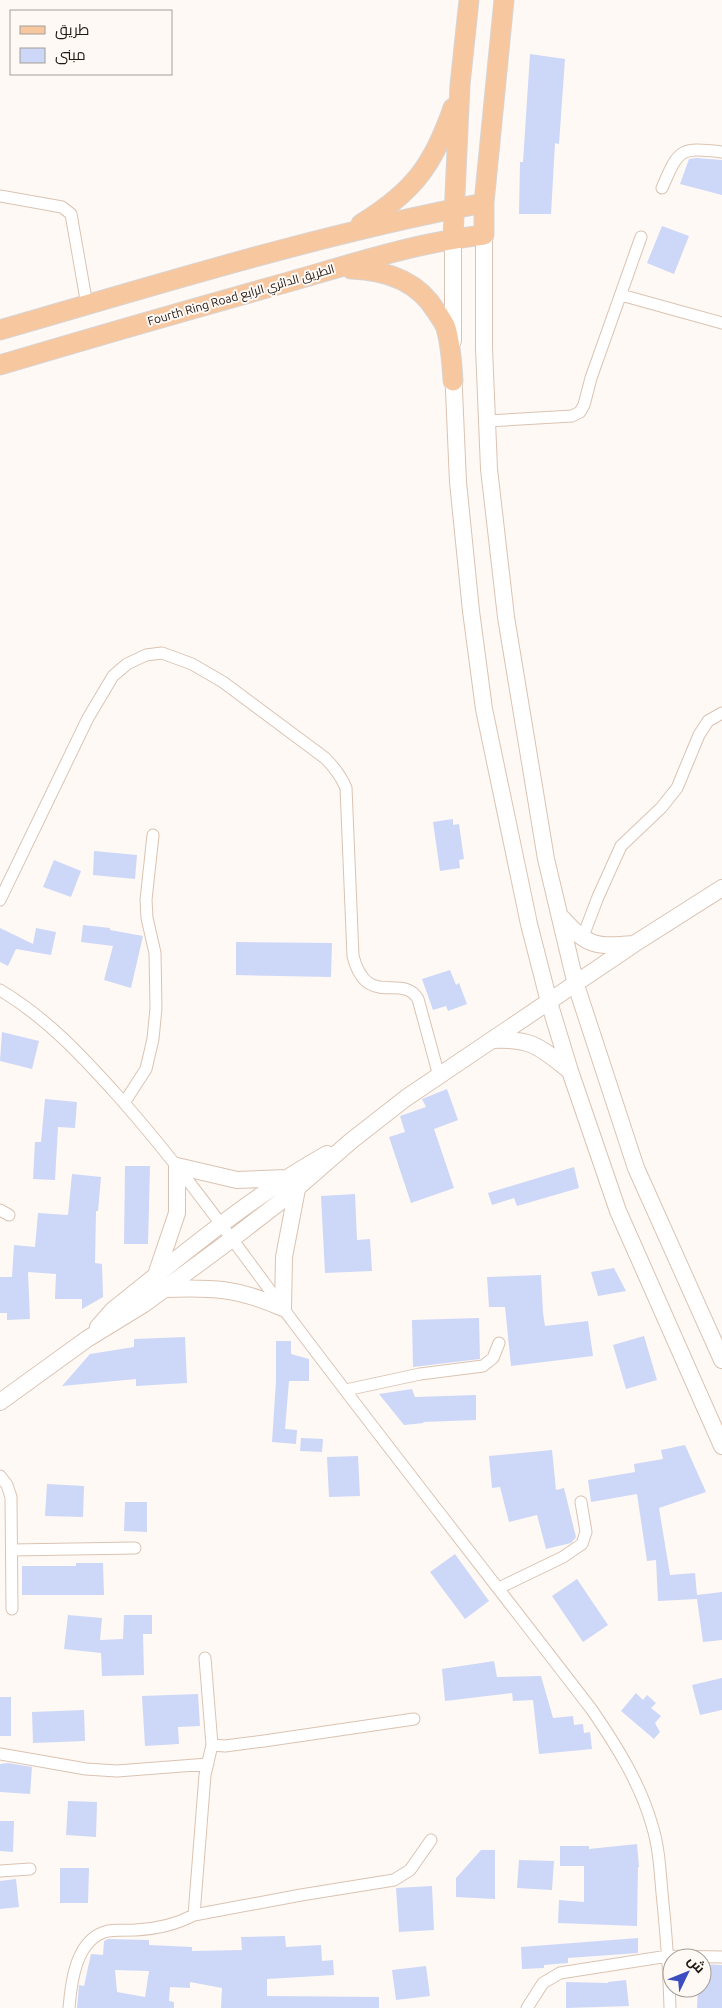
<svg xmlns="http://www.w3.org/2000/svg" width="722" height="2008" font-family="Ubuntu,Cairo,sans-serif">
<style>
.building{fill:#cdd7f7;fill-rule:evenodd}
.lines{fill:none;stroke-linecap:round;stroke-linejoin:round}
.street-casing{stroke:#dbc3b2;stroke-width:13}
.secondary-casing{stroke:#dbc3b2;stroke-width:18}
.primary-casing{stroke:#d7d5d4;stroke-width:21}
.street{stroke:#fff;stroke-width:11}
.secondary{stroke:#fff;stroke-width:16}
.primary{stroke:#f7c7a0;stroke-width:19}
.labels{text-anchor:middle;stroke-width:4;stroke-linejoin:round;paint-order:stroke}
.street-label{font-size:12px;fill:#211812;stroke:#fef9f5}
</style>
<rect width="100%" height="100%" fill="#fef9f5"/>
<!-- building -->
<path class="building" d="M 530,54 L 565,59 L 559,144 L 555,143 L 551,214 L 519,214 L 520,162 L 523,162 Z
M 697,158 L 722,160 L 722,195 L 680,184 L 689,159 Z
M 662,226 L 689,236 L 674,274 L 647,263 Z
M 453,819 L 453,825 L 459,824 L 464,859 L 459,860 L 460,868 L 440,871 L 433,822 Z
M 94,851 L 137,855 L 135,879 L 93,875 Z
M 54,860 L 81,871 L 71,897 L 43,887 Z
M 83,925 L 110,928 L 110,930 L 143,936 L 131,988 L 104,980 L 113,946 L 81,942 Z
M 0,928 L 33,944 L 36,928 L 56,932 L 51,955 L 16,949 L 8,966 L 0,962 Z
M 236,942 L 332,943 L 331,977 L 236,975 Z
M 450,970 L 456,985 L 459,983 L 467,1004 L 448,1011 L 446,1006 L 433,1010 L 422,979 Z
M 2,1032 L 39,1041 L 32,1069 L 0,1061 Z
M 447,1089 L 458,1120 L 434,1129 L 454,1188 L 411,1203 L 389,1137 L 405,1132 L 400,1116 L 426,1107 L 422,1099 Z
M 45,1099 L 77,1102 L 75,1128 L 58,1127 L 55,1180 L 33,1179 L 35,1142 L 41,1142 Z
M 125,1166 L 150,1166 L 148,1244 L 124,1244 Z
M 574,1167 L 579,1188 L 517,1206 L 514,1198 L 492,1205 L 488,1193 Z
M 72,1174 L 101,1177 L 98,1211 L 96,1211 L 95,1263 L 102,1264 L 103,1297 L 82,1309 L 82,1299 L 55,1299 L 56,1274 L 28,1272 L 30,1319 L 7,1320 L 7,1313 L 0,1313 L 0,1277 L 12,1277 L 14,1245 L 35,1247 L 38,1213 L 68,1215 Z
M 355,1194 L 357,1240 L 370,1239 L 372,1271 L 325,1273 L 321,1196 Z
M 614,1268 L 626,1291 L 598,1296 L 591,1272 Z
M 541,1275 L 543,1313 L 545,1326 L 588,1321 L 593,1356 L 511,1366 L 505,1307 L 489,1307 L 487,1277 Z
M 479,1318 L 480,1359 L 413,1367 L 412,1320 Z
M 644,1336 L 657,1380 L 626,1389 L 613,1345 Z
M 185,1337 L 187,1383 L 136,1386 L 136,1379 L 62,1386 L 90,1354 L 134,1347 L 134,1339 Z
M 276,1341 L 291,1341 L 291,1354 L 309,1359 L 309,1381 L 289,1381 L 285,1429 L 297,1430 L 296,1444 L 272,1442 L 276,1381 Z
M 412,1389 L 415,1397 L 476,1395 L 476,1420 L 423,1422 L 424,1423 L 404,1425 L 379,1394 Z
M 301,1438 L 323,1439 L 322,1452 L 300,1451 Z
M 685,1445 L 706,1492 L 659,1508 L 670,1575 L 695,1573 L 697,1595 L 722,1592 L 722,1640 L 703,1642 L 697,1599 L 658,1601 L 656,1560 L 647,1561 L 637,1494 L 591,1502 L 588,1480 L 635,1472 L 634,1464 L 663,1459 L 661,1450 Z
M 552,1450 L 556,1490 L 564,1488 L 576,1537 L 571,1543 L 546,1549 L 537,1515 L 509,1522 L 500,1487 L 492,1488 L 489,1456 Z
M 358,1456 L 360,1496 L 329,1497 L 327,1457 Z
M 47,1484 L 84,1486 L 83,1517 L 45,1516 Z
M 125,1502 L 147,1502 L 147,1532 L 124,1531 Z
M 455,1554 L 489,1601 L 465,1619 L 430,1572 Z
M 76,1563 L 103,1563 L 104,1595 L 22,1595 L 22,1566 L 76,1566 Z
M 577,1579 L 608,1625 L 583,1642 L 552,1596 Z
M 68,1615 L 102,1618 L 100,1640 L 123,1639 L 124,1615 L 152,1615 L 152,1634 L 143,1634 L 144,1675 L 102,1676 L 101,1653 L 64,1649 Z
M 494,1661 L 497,1677 L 541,1676 L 553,1718 L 573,1716 L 574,1725 L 583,1724 L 584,1733 L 590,1732 L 592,1749 L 539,1754 L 533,1700 L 513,1701 L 512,1693 L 445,1701 L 442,1669 Z
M 722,1678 L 722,1710 L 700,1715 L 692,1685 Z
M 636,1693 L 643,1700 L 647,1695 L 656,1703 L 651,1708 L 661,1716 L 655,1723 L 660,1732 L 654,1739 L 621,1711 Z
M 198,1694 L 200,1726 L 178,1727 L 179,1744 L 145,1746 L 142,1696 Z
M 0,1697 L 11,1697 L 11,1736 L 0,1736 Z
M 84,1710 L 85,1741 L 33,1743 L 32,1712 Z
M 8,1763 L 32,1767 L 30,1794 L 0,1792 L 0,1764 Z
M 68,1801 L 97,1802 L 96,1837 L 66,1835 Z
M 0,1821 L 14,1821 L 13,1852 L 0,1851 Z
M 637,1844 L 639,1867 L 638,1867 L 637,1926 L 558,1923 L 559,1900 L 584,1902 L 584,1866 L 560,1866 L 560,1846 L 589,1846 L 589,1849 Z
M 481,1850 L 495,1850 L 495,1899 L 456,1897 L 456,1878 Z
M 519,1860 L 554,1861 L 552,1890 L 517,1888 Z
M 60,1868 L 89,1868 L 88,1903 L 60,1903 Z
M 16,1879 L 19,1907 L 0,1909 L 0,1881 Z
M 432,1886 L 434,1930 L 399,1932 L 396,1888 Z
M 285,1936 L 286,1947 L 321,1945 L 322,1961 L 333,1960 L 334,1975 L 267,1979 L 267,1996 L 379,1997 L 379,2008 L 221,2008 L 222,1988 L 190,1982 L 190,1988 L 170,1987 L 169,2001 L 174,2002 L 174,2008 L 77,2008 L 79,1985 L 84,1986 L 91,1954 L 103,1955 L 104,1941 L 108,1939 L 149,1940 L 149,1945 L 192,1947 L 192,1951 L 242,1950 L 241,1937 ZM 115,1970 L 149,1971 L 145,1997 L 117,1992 Z
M 638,1938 L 638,1953 L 568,1958 L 568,1963 L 544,1965 L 544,1968 L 522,1969 L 521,1947 Z
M 702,1964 L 722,1965 L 722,2008 L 697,2008 L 698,1988 L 702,1988 Z
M 426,1966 L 430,1996 L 396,2000 L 392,1970 Z
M 626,1980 L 629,2006 L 566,2008 L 566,1982 L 608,1983 L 608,1982 Z"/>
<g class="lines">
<!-- street casing -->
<g class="street-casing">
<path id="street" d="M 662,188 C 679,149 679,147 722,152
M 0,196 L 62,207 L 71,214 L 87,305
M 621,295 L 722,323
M 487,421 L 572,416 L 580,412 L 584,405 L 591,378 L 641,237
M 0,900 L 88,718 L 113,676 L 127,664 L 146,655 L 162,653 L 192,664 L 223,682 L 325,758 C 334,767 341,776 346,788 L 353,956 C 367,1010 402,972 418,999 L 439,1076
M 582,939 L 598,897 L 621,846 L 661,808 L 677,788 L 699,735 L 708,721 L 722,713
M 0,990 C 47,1018 82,1056 118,1096 C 182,1168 237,1246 294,1323 C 392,1453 493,1581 592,1710 C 616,1745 640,1783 652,1825 C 659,1847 660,1870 662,1893 C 666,1932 669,1970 670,2008
M 124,1103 L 146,1069 L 153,1039 L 156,1008 L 155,953 L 147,918 L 146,900 L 153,835
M 0,1210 L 9,1215
M 346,1390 L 420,1374 L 483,1366 L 493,1358 L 499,1343
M 0,1476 L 7,1485 L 11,1497 L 12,1609
M 12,1550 L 135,1548
M 499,1588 L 563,1557 L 582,1544 L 586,1532 L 581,1502
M 205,1658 L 212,1745
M 0,1754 L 86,1769 L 117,1771 L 208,1764
M 0,1871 L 30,1869
M 194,1915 L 301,1895 L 394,1880 L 410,1870 L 431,1840
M 69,2008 C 71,1982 76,1938 108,1931 C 117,1930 127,1930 135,1930 C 157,1929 175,1925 194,1915 L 205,1775 L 212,1745 L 225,1746 L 264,1741 L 414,1719
M 527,2008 L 543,1983 L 560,1973 L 668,1956 L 722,1957"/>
</g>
<!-- secondary casing -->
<g class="secondary-casing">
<path id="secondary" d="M 484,235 L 484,348 L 489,469 L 506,617 L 546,859 L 576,985 L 636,1168 L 722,1360
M 453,238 L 453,341
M 453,368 L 458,482 L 471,611 L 484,709 L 529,924 L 549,1002 L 570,1071 L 618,1211 L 722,1446
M 562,918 C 588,947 596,947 634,944
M 492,1040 C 532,1038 540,1047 570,1071
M 156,1275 L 177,1213 L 177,1166 L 237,1180 L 286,1178
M 164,1289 C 211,1287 238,1288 283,1308 L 284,1257 L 297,1189
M 98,1327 L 113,1310 C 182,1255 250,1197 327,1154
M 0,1402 L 87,1339 L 144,1304 L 232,1239 L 289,1195 L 351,1141 L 406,1098 L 634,944 L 722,888"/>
</g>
<!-- primary casing -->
<g class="primary-casing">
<path id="primary" d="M 361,224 C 413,192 433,166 453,108
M 453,238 L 460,85 L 469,0
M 351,269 C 385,270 417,280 436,311 C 439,316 444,322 446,328 C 451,345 452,364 453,381
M 0,330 C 160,284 320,234 484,203
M 0,365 C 97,336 195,308 292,281 C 355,263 419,242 484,235 L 484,203 L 504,0"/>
</g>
<!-- street -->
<use href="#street" class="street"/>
<!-- secondary -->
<use href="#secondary" class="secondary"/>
<!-- primary -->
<use href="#primary" class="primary"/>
</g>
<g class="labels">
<!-- street labels -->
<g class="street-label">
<text transform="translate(241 295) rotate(-16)" y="4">Fourth Ring Road الطريق الدائري الرابع</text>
</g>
</g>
<!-- legend -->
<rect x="10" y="10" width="162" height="65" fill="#fef9f5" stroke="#a69f9a"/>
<rect x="20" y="26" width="25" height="8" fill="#f7c7a0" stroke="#a69f9a"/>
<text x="55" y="35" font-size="15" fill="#211812">طريق</text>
<rect x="20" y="48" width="25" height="15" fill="#cdd7f7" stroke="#a69f9a"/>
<text x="55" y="60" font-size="15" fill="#211812">مبنى</text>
<!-- north arrow -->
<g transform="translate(687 1973) rotate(47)"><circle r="24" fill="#fef9f5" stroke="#a69f9a"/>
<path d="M0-4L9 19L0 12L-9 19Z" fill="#3b4dc0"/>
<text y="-8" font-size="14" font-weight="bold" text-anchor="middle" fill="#211812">ش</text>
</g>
</svg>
